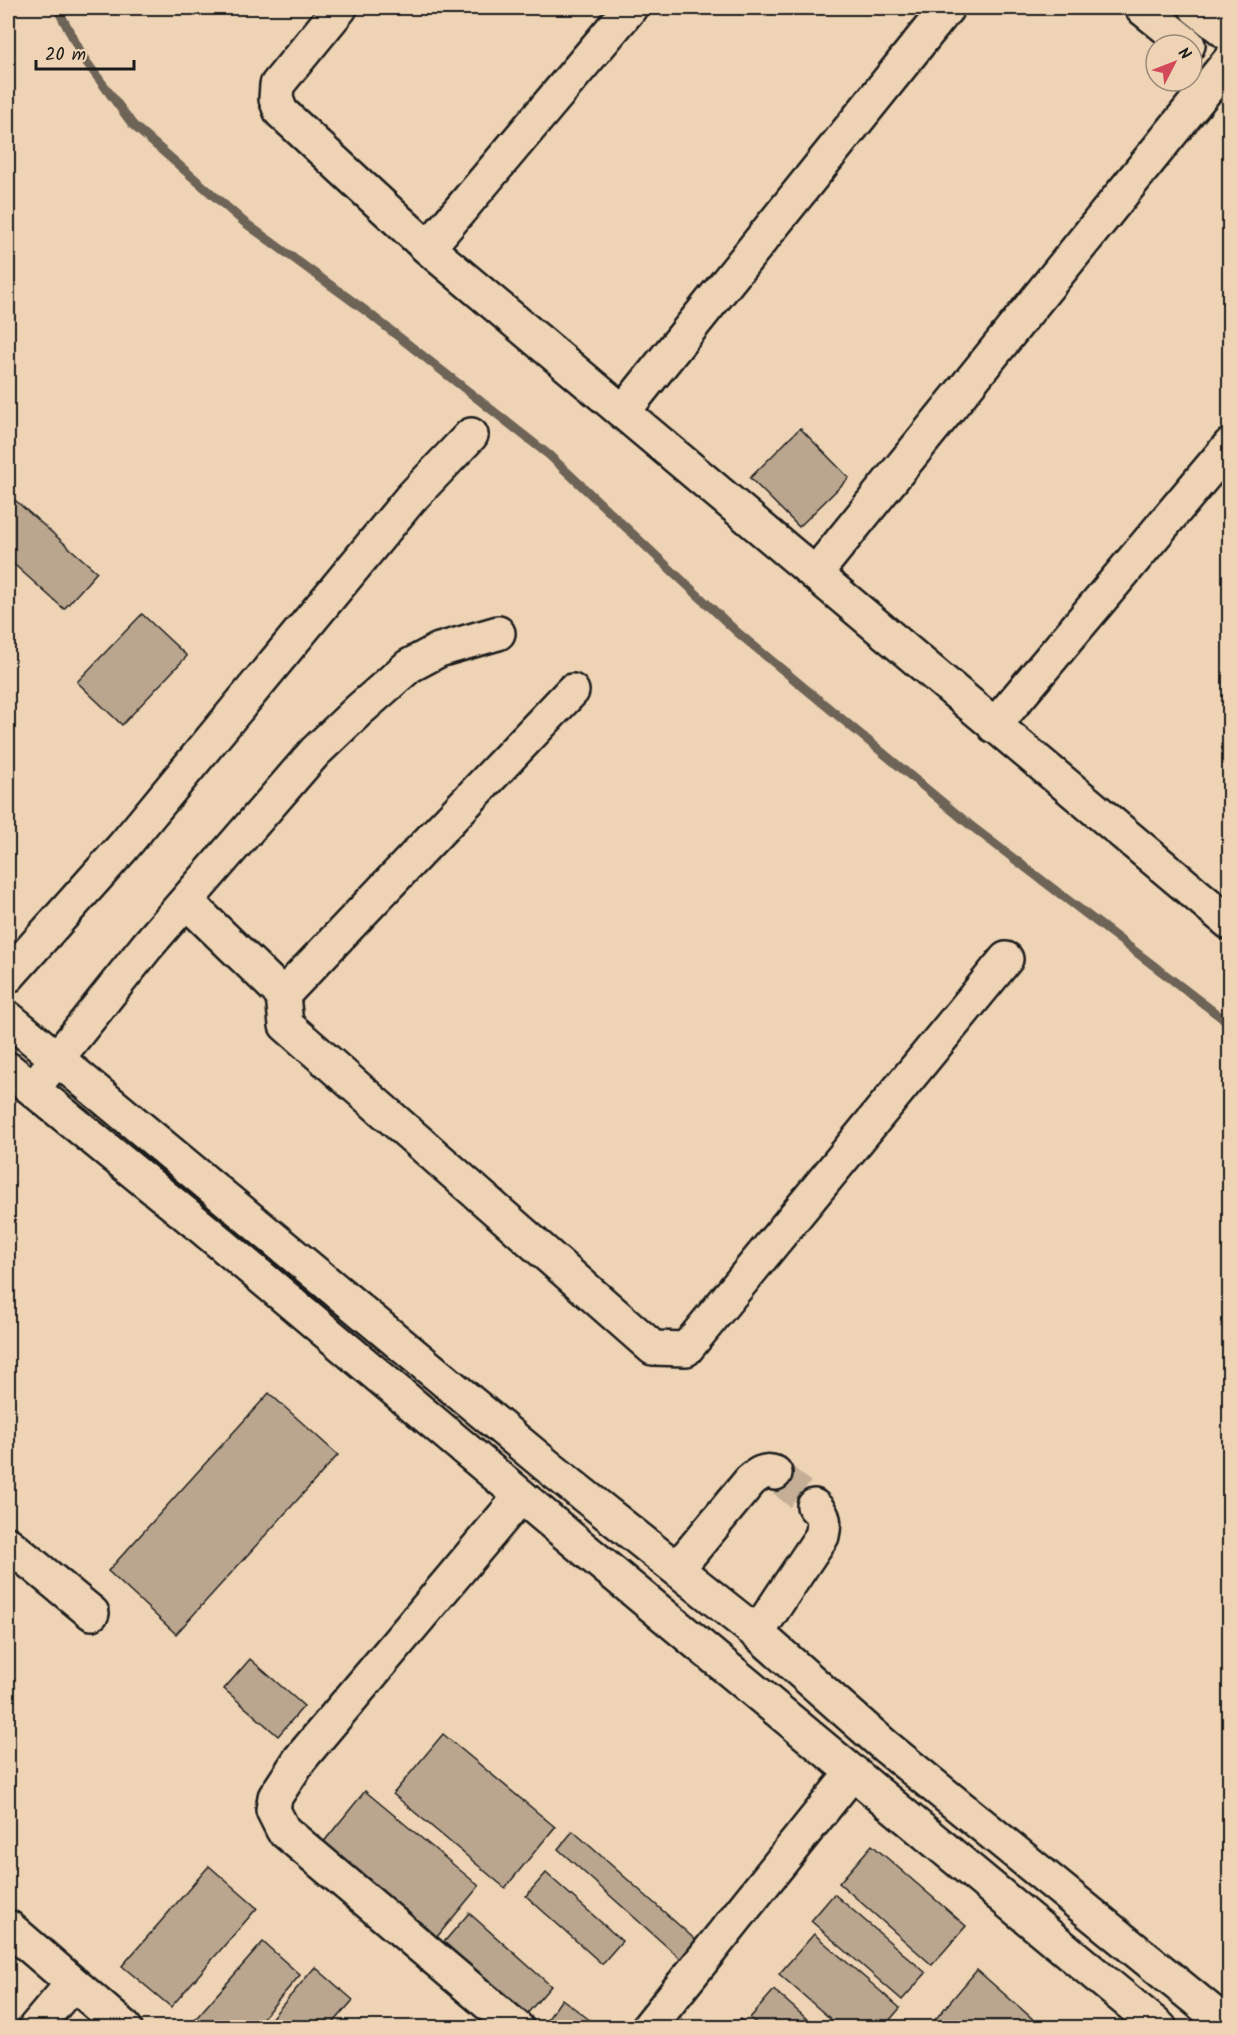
<svg xmlns="http://www.w3.org/2000/svg" width="1237" height="2035" font-family="Kalam,sans-serif">
<style>
.lines{fill:none;stroke-linecap:round;stroke-linejoin:round}
.stream{stroke:#6d6357;stroke-width:9}
.building{fill:#baa68f;stroke:#1c1c1c;stroke-width:1.5}
.minor-tunnel{stroke:#c4af96;stroke-width:33;stroke-dasharray:33 16;stroke-linecap:butt}
.minor-casing{stroke:#1c1c1c;stroke-width:38}
.minor{stroke:#eed4b5;stroke-width:33}
</style>
<rect width="100%" height="100%" fill="#eed4b5"/>
<filter id="ink" filterUnits="userSpaceOnUse"><feTurbulence type="fractalNoise" baseFrequency=".0167" numOctaves="2"/><feDisplacementMap in="SourceGraphic" scale="12" xChannelSelector="R" yChannelSelector="G"/><feConvolveMatrix kernelMatrix="1 2 1 2 8 2 1 2 1" color-interpolation-filters="sRGB"/></filter>
<g filter="url(#ink)">
<g class="lines">
<!-- stream -->
<path class="stream" d="M 57,8 L 85,60 L 133,125 L 244,222 L 366,311 L 549,455 L 737,632 L 970,825 L 1230,1024"/>
</g>
<!-- building -->
<path class="building" d="M 800,428 L 849,478 L 799,527 L 750,478 Z
M 8,494 L 97,572 L 64,609 L 8,559 Z
M 142,614 L 187,656 L 122,725 L 77,682 Z
M 269,1393 L 338,1455 L 176,1634 L 108,1571 Z
M 250,1659 L 304,1706 L 278,1736 L 224,1689 Z
M 443,1734 L 555,1827 L 505,1888 L 393,1794 Z
M 365,1791 L 479,1886 L 436,1938 L 322,1844 Z
M 573,1831 L 699,1943 L 683,1961 L 558,1849 Z
M 872,1845 L 966,1926 L 932,1965 L 839,1883 Z
M 209,1866 L 257,1908 L 171,2007 L 122,1966 Z
M 546,1873 L 622,1941 L 602,1964 L 526,1896 Z
M 834,1894 L 926,1973 L 902,2000 L 811,1921 Z
M 469,1913 L 551,1986 L 526,2015 L 444,1942 Z
M 814,1934 L 900,2008 L 883,2028 L 841,2028 L 779,1974 Z
M 263,1942 L 300,1975 L 254,2028 L 195,2028 L 191,2024 Z
M 315,1967 L 353,2000 L 329,2028 L 263,2028 Z
M 977,1970 L 1043,2028 L 928,2028 Z
M 774,1990 L 817,2028 L 762,2028 L 750,2018 Z
M 562,1999 L 599,2027 L 598,2028 L 551,2028 L 545,2023 Z
M 740,2019 L 751,2028 L 733,2028 Z"/>
<g class="lines">
<!-- minor-tunnel -->
<path class="minor-tunnel" d="M 775,1473 L 814,1506"/>
<!-- minor casing -->
<g class="minor-casing">
<path id="minor" d="M 340,8 L 277,85 L 276,99 L 281,112 L 428,248 L 1230,923
M 1142,8 L 1188,45
M 1196,8 L 1230,35
M 428,248 L 630,8
M 623,412 L 947,8
M 815,574 L 1230,60
M 994,726 L 1230,445
M 186,901 L 283,995 L 286,1025 L 653,1348 L 686,1349 L 1006,959
M 8,976 L 123,847 L 410,499 L 471,435
M 283,995 L 572,691
M 8,1018 L 551,1469 L 757,1633 L 885,1746 L 1230,2027
M 8,1069 L 204,1229 L 572,1539 L 1160,2028
M 43,1076 L 147,946 L 315,752 L 359,710 L 409,666 L 439,650 L 498,633
M 8,1544 L 92,1613
M 677,1569 L 750,1481 C 758,1474 765,1469 775,1473
M 757,1633 L 822,1536 C 825,1523 825,1516 814,1506
M 8,1927 L 125,2028
M 35,2028 L 73,1983
M 517,2028 L 283,1830 L 273,1810 L 275,1797 L 300,1759 L 521,1496
M 648,2028 L 853,1772"/>
</g>
<!-- minor -->
<use href="#minor" class="minor"/>
</g>
</g>
<!-- margin -->
<rect width="1237" height="2035" fill="none" stroke="#eed4b5" stroke-width="30"/>
<rect x="15" y="15" width="1207" height="2005" fill="none" stroke="#1c1c1c" stroke-width="2" filter="url(#ink)"/>
<!-- north arrow -->
<g transform="translate(1174 63) rotate(48)"><circle r="28" fill="#eed4b5" stroke="#9a8a78" stroke-width="1.5"/>
<path d="M0-4.5L10 22L0 15L-10 22Z" fill="#d1495b"/>
<text y="-9" font-size="16" font-weight="bold" text-anchor="middle" fill="#1c1c1c">N</text>
</g>
<!-- scale -->
<path d="M36 60v9h98v-9" fill="none" stroke="#1c1c1c" stroke-width="3"/>
<text x="45" y="60" font-size="18" fill="#1c1c1c" stroke="#eed4b5" stroke-width="4.5" paint-order="stroke">20 m</text>
</svg>
